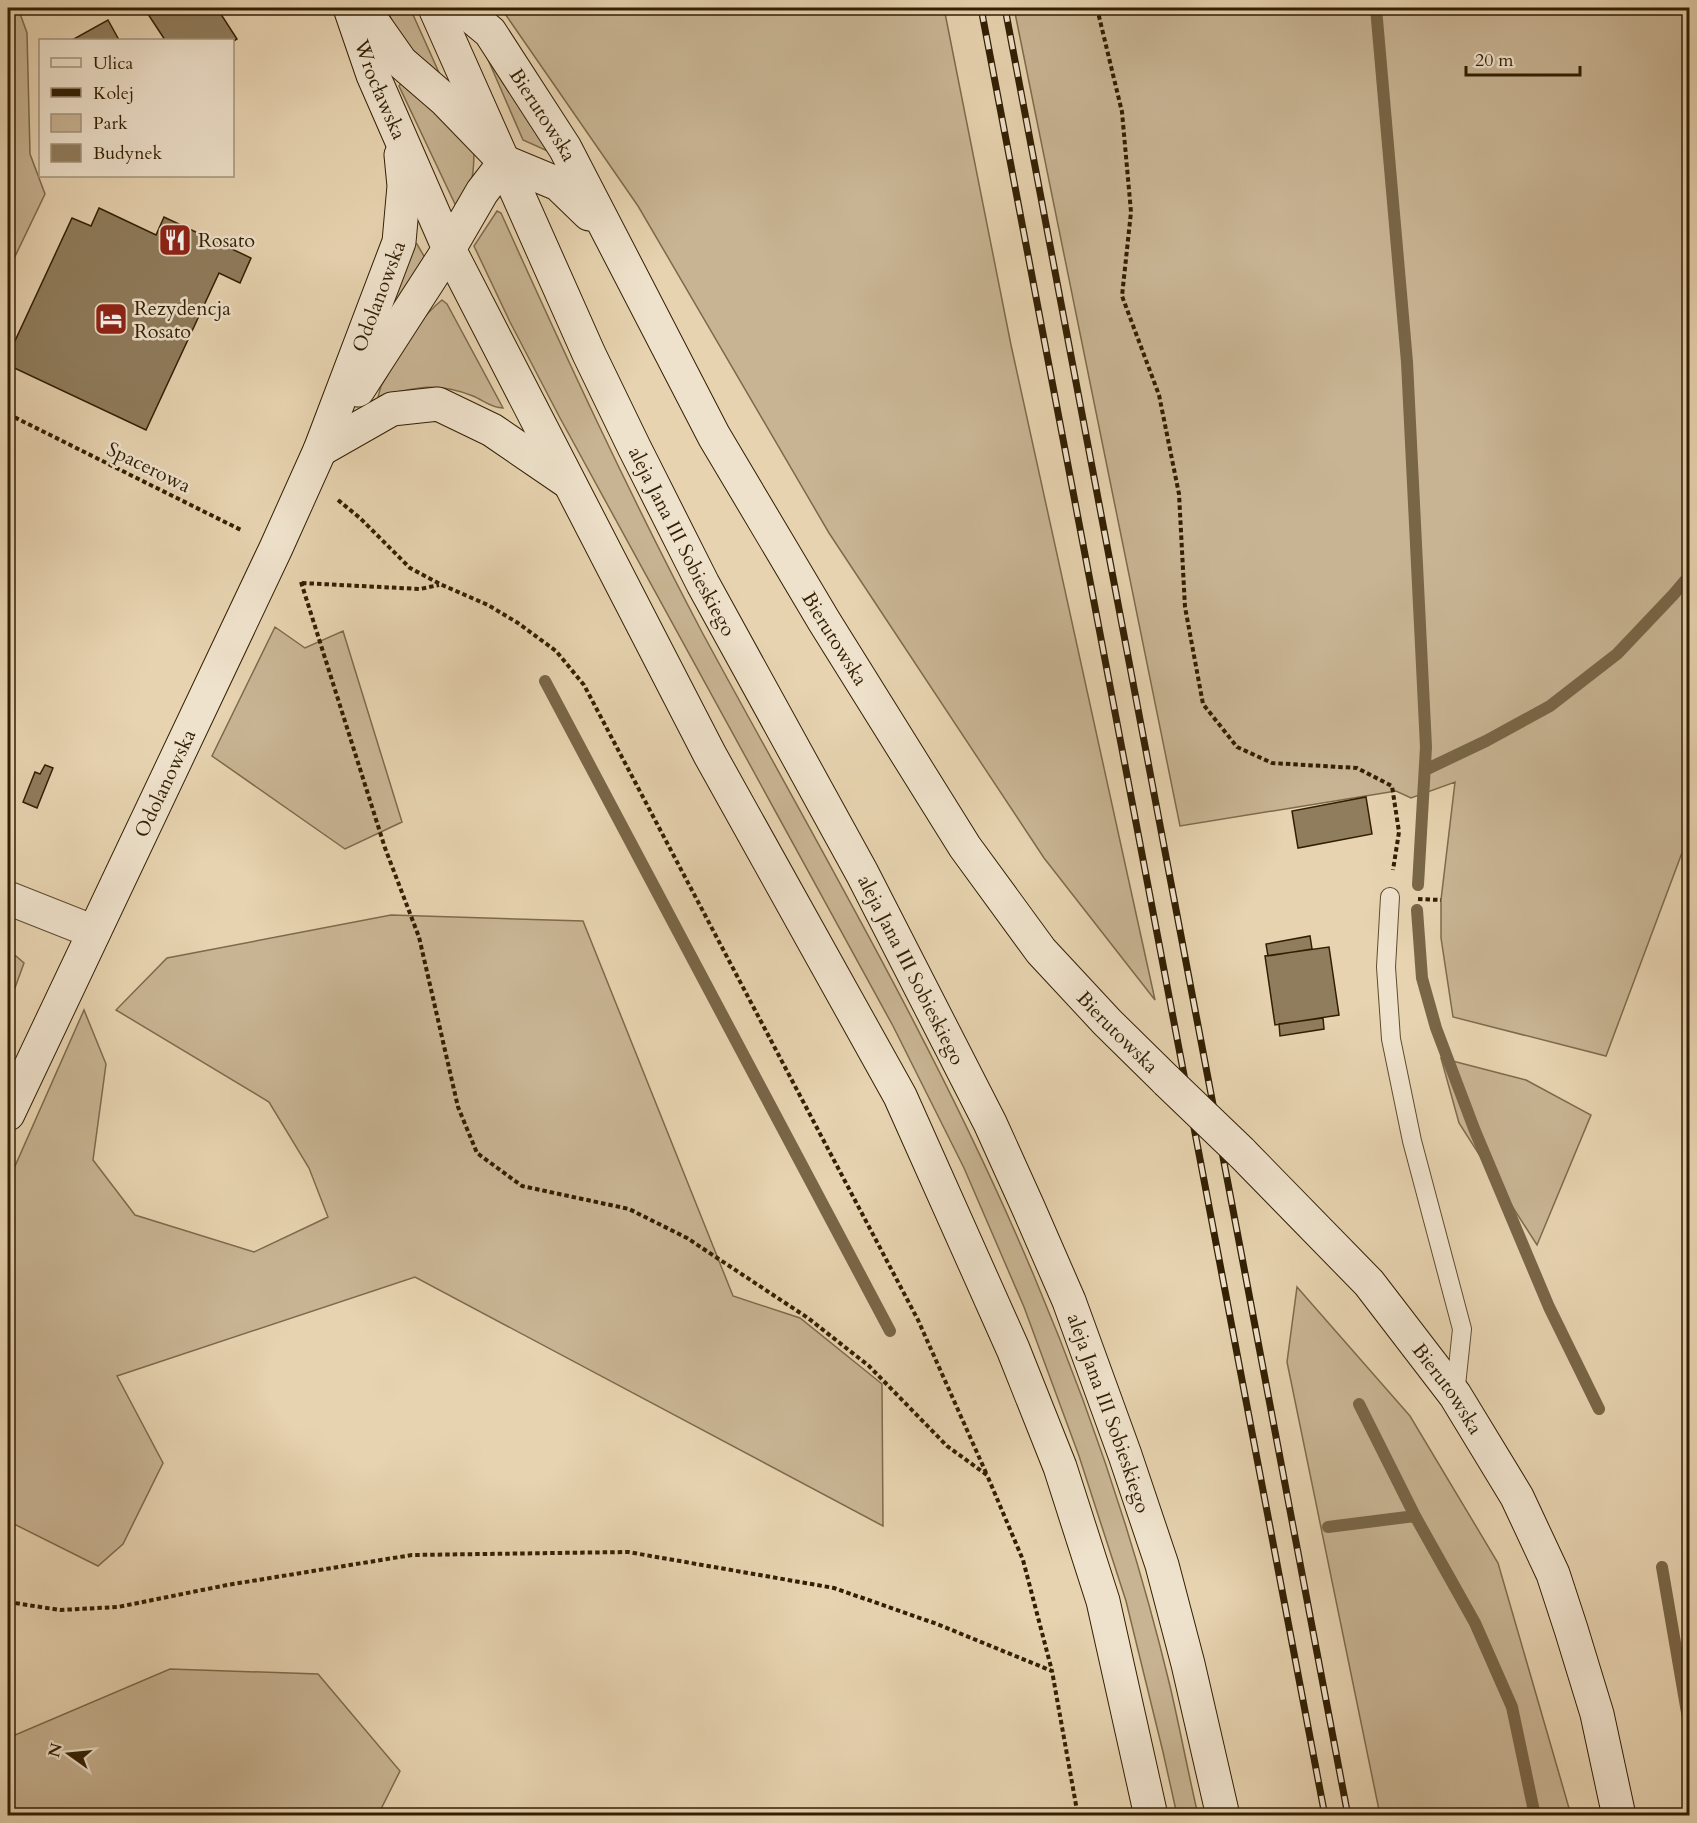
<svg xmlns="http://www.w3.org/2000/svg" width="1697" height="1823" font-family="Cardo,serif">
<style>
.green{fill:#c8b493;stroke:#7d6a4b;stroke-width:1.5}
.lines{fill:none;stroke-linecap:round;stroke-linejoin:round}
.stream{stroke:#796647;stroke-width:12}
.building{fill:#907d5d;stroke:#321f03;stroke-width:1.5}
.lane-casing{stroke:#5f4c2e;stroke-width:20}
.street-casing{stroke:#5f4c2e;stroke-width:35}
.secondary-casing{stroke:#321f03;stroke-width:35}
.path{stroke:#321f03;stroke-width:4;stroke-dasharray:4.5 3;stroke-linecap:butt}
.lane{stroke:#efe2cc;stroke-width:18}
.street{stroke:#efe2cc;stroke-width:33}
.secondary{stroke:#efe2cc;stroke-width:33}
.rail-casing{stroke:#321f03;stroke-width:7}
.rail{stroke:#efe2cc;stroke-width:4.5;stroke-dasharray:14;stroke-linecap:butt}
.secondary-bridge-casing{stroke:#321f03;stroke-width:35;stroke-linecap:butt}
.secondary-bridge{stroke:#efe2cc;stroke-width:33}
.labels{text-anchor:middle;stroke-width:5;stroke-linejoin:round;paint-order:stroke}
.street-label{font-size:20px;fill:#321f03;stroke:#efe2cc}
.poi-label{font-size:20px;fill:#321f03;stroke:#efe2cc;text-anchor:start}
</style>
<rect width="100%" height="100%" fill="#e7d3b0"/>
<filter id="stains"><feTurbulence type="fractalNoise" baseFrequency=".00333" numOctaves="4"/><feColorMatrix values="0 0 0 0 .2 0 0 0 0 .09 0 0 0 0 .02 0 0 0 .5 -.17"/></filter>
<radialGradient id="worn" r=".72"><stop offset=".6" stop-color="#630" stop-opacity="0"/><stop offset="1" stop-color="#630" stop-opacity=".3"/></radialGradient>
<!-- green -->
<path class="green" d="M 8,8 L 18,8 L 27,33 L 30,154 L 45,194 L 8,271 Z
M 386,8 L 410,8 L 441,77 L 401,39 Z
M 501,8 L 944,8 L 1011,345 L 1155,1000 L 1044,858 L 829,533 L 638,206 Z
M 1014,8 L 1689,8 L 1689,834 L 1606,1056 L 1453,1017 L 1441,938 L 1441,900 L 1455,782 L 1411,798 L 1396,791 L 1180,826 Z
M 483,48 L 552,153 L 523,140 Z
M 402,82 L 409,85 L 474,150 C 474,169 473,188 461,204 L 455,204 L 399,86 Z
M 497,211 L 501,213 C 565,355 630,496 703,634 C 818,846 941,1054 1034,1276 C 1089,1406 1137,1549 1170,1686 C 1180,1729 1188,1772 1198,1815 L 1177,1815 L 1163,1752 L 1126,1601 L 1079,1456 L 1024,1307 L 964,1168 L 893,1026 L 560,418 L 510,322 L 474,246 Z
M 413,242 L 417,244 L 428,263 L 372,352 Z
M 442,300 L 447,304 L 503,408 C 491,408 483,400 473,396 C 436,381 414,388 378,397 L 381,386 C 399,357 415,321 442,300 Z
M 275,627 L 305,648 L 343,631 L 402,822 L 345,849 L 212,756 Z
M 391,915 L 583,921 L 733,1296 L 800,1318 L 882,1384 L 883,1526 L 415,1277 L 117,1376 L 163,1463 L 123,1544 L 98,1566 L 8,1521 L 8,1182 L 84,1010 L 106,1064 L 93,1160 L 135,1215 L 254,1252 L 328,1217 L 309,1168 L 269,1102 L 116,1010 L 167,958 Z
M 8,949 L 24,963 L 8,1007 Z
M 1441,1058 L 1526,1080 L 1591,1115 L 1537,1245 L 1459,1123 Z
M 1297,1287 L 1410,1416 L 1498,1563 L 1571,1815 L 1380,1815 L 1287,1362 Z
M 170,1669 L 318,1674 L 400,1771 L 378,1815 L 8,1815 L 8,1738 Z"/>
<g class="lines">
<!-- stream -->
<path class="stream" d="M 1376,8 L 1407,362 L 1426,747 L 1418,885
M 545,681 L 890,1331
M 1425,770 L 1486,741 L 1550,706 L 1617,654 L 1673,595 L 1690,575
M 1417,910 L 1422,978 L 1436,1028 L 1475,1131 L 1549,1307 L 1599,1409
M 1359,1404 L 1415,1516 L 1475,1623 L 1512,1707 L 1535,1816
M 1328,1527 L 1415,1516
M 1662,1567 L 1690,1730"/>
</g>
<!-- building -->
<path class="building" d="M 144,8 L 193,9 L 217,8 L 237,39 L 232,42 L 165,40 Z
M 108,20 L 119,40 L 72,40 Z
M 99,208 L 156,235 L 164,217 L 251,258 L 240,283 L 219,273 L 146,430 L 8,365 L 8,356 L 72,218 L 91,226 Z
M 45,765 L 53,768 L 37,808 L 23,802 L 35,772 L 40,774 Z
M 1366,797 L 1372,834 L 1298,848 L 1292,811 Z
M 1310,936 L 1312,949 L 1268,956 L 1266,944 Z
M 1329,947 L 1339,1015 L 1275,1025 L 1265,956 Z
M 1323,1018 L 1324,1029 L 1280,1036 L 1279,1024 Z"/>
<g class="lines">
<!-- lane casing -->
<g class="lane-casing">
<path id="lane" d="M 1390,897 L 1386,967 L 1391,1039 L 1412,1141 L 1462,1329 L 1455,1395"/>
</g>
<!-- street casing -->
<g class="street-casing">
<path id="street" d="M 8,898 L 94,932"/>
</g>
<!-- secondary casing -->
<g class="secondary-casing">
<g id="secondary">
<path id="s1" d="M 350,8 L 373,75 L 449,249 L 710,755 L 900,1096 L 1013,1349 L 1060,1467 L 1103,1601 L 1151,1816"/>
<path d="M 363,8 L 401,62 L 445,100 L 505,162 L 558,184 L 589,214"/>
<path id="s2" d="M 435,8 L 589,354 L 634,447 L 703,584 L 862,873 L 990,1123 L 1028,1207 L 1069,1301 L 1125,1455 L 1162,1565 L 1188,1664 L 1223,1816"/>
<path id="s3" d="M 461,8 L 490,32 L 565,148 L 714,436 L 824,621 L 965,847 L 1041,951 L 1107,1022 L 1167,1081"/>
<path d="M 358,390 L 449,249 L 482,192 L 505,162"/>
<path d="M 320,450 L 392,409 L 438,404 L 492,430 L 565,480"/>
<path id="s4" d="M 8,1114 L 276,548 L 320,450 L 399,242 L 404,186 L 401,155"/>
<path id="s5" d="M 1241,1152 L 1369,1283 L 1455,1395 L 1517,1497 L 1553,1574 L 1571,1629 L 1597,1714 L 1619,1816"/>
</g>
</g>
<!-- path -->
<path class="path" d="M 1097,8 L 1122,112 L 1131,212 L 1122,296 L 1159,395 L 1179,494 L 1185,607 L 1203,704 L 1237,747 L 1272,763 L 1357,768 L 1392,786 L 1399,832 L 1393,870
M 8,414 L 243,531
M 338,500 L 360,518 L 410,568 L 440,584 L 488,605 L 518,623 L 556,651 L 584,685 L 918,1320 L 987,1475
M 301,582 L 385,848 L 419,937 L 458,1107 L 477,1153 L 522,1186 L 629,1209 L 687,1238 L 808,1318 L 869,1366 L 947,1446 L 987,1475 L 1023,1560 L 1052,1671
M 302,583 L 420,589 L 439,585
M 1418,899 L 1441,900
M 8,1602 L 60,1610 L 118,1607 L 227,1585 L 412,1555 L 628,1552 L 834,1588 L 937,1624 L 1052,1671 L 1078,1816"/>
<!-- lane -->
<use href="#lane" class="lane"/>
<!-- street -->
<use href="#street" class="street"/>
<!-- secondary -->
<use href="#secondary" class="secondary"/>
<!-- rail casing -->
<g class="rail-casing">
<path id="rail" d="M 981,8 L 1325,1816
M 1005,8 L 1348,1816"/>
</g>
<!-- rail -->
<use href="#rail" class="rail"/>
<!-- secondary-bridge casing -->
<g class="secondary-bridge-casing">
<path id="secondary-bridge" d="M 1167,1081 L 1241,1152"/>
</g>
<!-- secondary-bridge -->
<use href="#secondary-bridge" class="secondary-bridge"/>
</g>
<!-- icons -->
<defs>
<g id="restaurant-square" transform="scale(1.725)"><rect x="-9" y="-9" width="18" height="18" rx="4" fill="#8f2418" stroke="#efe2cc"/><path d="M-5-6h1v4h1v-4h1v4h1v-4h1v5L-1.5 .5V6h-2V.5L-5-1ZM5-6V6H3V1.5H1.5Q1.5-4 5-6Z" fill="#fff"/></g>
<g id="hotel-square" transform="scale(1.725)"><rect x="-9" y="-9" width="18" height="18" rx="4" fill="#8f2418" stroke="#efe2cc"/><path d="M-6-4.5h1.5V1H6V5H4.5V3h-9V5H-6ZM-4 0a1.8 1.8 0 1 1 3.6 0ZM.5 0V-2.5h3Q6-2.5 6 0Z" fill="#fff"/></g>
</defs>
<g fill-rule="evenodd">
<use href="#restaurant-square" x="175" y="240"/>
<use href="#hotel-square" x="111" y="319"/>
</g>
<g class="labels">
<!-- street labels -->
<g class="street-label">
<text dy="7" stroke="none"><textPath href="#s1" startOffset="87">Wrocławska</textPath></text>
<text dy="7" stroke="none"><textPath href="#s3" startOffset="136">Bierutowska</textPath></text>
<text dy="7" stroke="none"><textPath href="#s4" startOffset="898">Odolanowska</textPath></text>
<text transform="translate(149 467) rotate(26)" y="7">Spacerowa</text>
<text dy="7" stroke="none"><textPath href="#s2" startOffset="588">aleja Jana III Sobieskiego</textPath></text>
<text dy="7" stroke="none"><textPath href="#s3" startOffset="736">Bierutowska</textPath></text>
<text dy="7" stroke="none"><textPath href="#s4" startOffset="366">Odolanowska</textPath></text>
<text dy="7" stroke="none"><textPath href="#s2" startOffset="1074">aleja Jana III Sobieskiego</textPath></text>
<text dy="7" stroke="none"><textPath href="#s3" startOffset="1222">Bierutowska</textPath></text>
<text dy="7" stroke="none"><textPath href="#s5" startOffset="315">Bierutowska</textPath></text>
<text dy="7" stroke="none"><textPath href="#s2" startOffset="1560">aleja Jana III Sobieskiego</textPath></text>
</g>
<!-- poi labels -->
<g class="poi-label">
<text x="198" y="247">Rosato</text>
<text x="134" y="315">Rezydencja<tspan x="134" dy="23">Rosato</tspan></text>
</g>
</g>
<!-- margin -->
<rect width="1697" height="1823" fill="none" stroke="#e7d3b0" stroke-width="30"/>
<rect x="9" y="9" width="1679" height="1805" fill="none" stroke="#321f03" stroke-width="3"/>
<rect x="15" y="15" width="1667" height="1793" fill="none" stroke="#321f03" stroke-width="1.5"/>
<!-- legend -->
<rect x="39" y="39" width="195" height="138" fill="#efe2cc" stroke="#a3947c" stroke-width="1.5"/>
<rect x="51" y="58" width="30" height="9" fill="#efe2cc" stroke="#a3947c" stroke-width="1.5"/>
<text x="93" y="69" font-size="18" fill="#321f03">Ulica</text>
<rect x="51" y="88" width="30" height="9" fill="#321f03" stroke="#a3947c" stroke-width="1.5"/>
<text x="93" y="99" font-size="18" fill="#321f03">Kolej</text>
<rect x="51" y="114" width="30" height="18" fill="#c8b493" stroke="#a3947c" stroke-width="1.5"/>
<text x="93" y="129" font-size="18" fill="#321f03">Park</text>
<rect x="51" y="144" width="30" height="18" fill="#907d5d" stroke="#a3947c" stroke-width="1.5"/>
<text x="93" y="159" font-size="18" fill="#321f03">Budynek</text>
<!-- north arrow -->
<g transform="translate(69 1754) rotate(285)" stroke="#efe2cc" stroke-width="4.5" paint-order="stroke">
<path d="M0-4.5L10 22L0 15L-10 22Z" fill="#321f03"/>
<text y="-9" font-size="16" font-weight="bold" text-anchor="middle" fill="#321f03">N</text>
</g>
<!-- scale -->
<path d="M1466 66v9h114v-9" fill="none" stroke="#321f03" stroke-width="3"/>
<text x="1475" y="66" font-size="18" fill="#321f03" stroke="#efe2cc" stroke-width="4.5" paint-order="stroke">20 m</text>
<rect width="100%" height="100%" filter="url(#stains)"/>
<rect width="100%" height="100%" fill="url(#worn)"/>
</svg>
